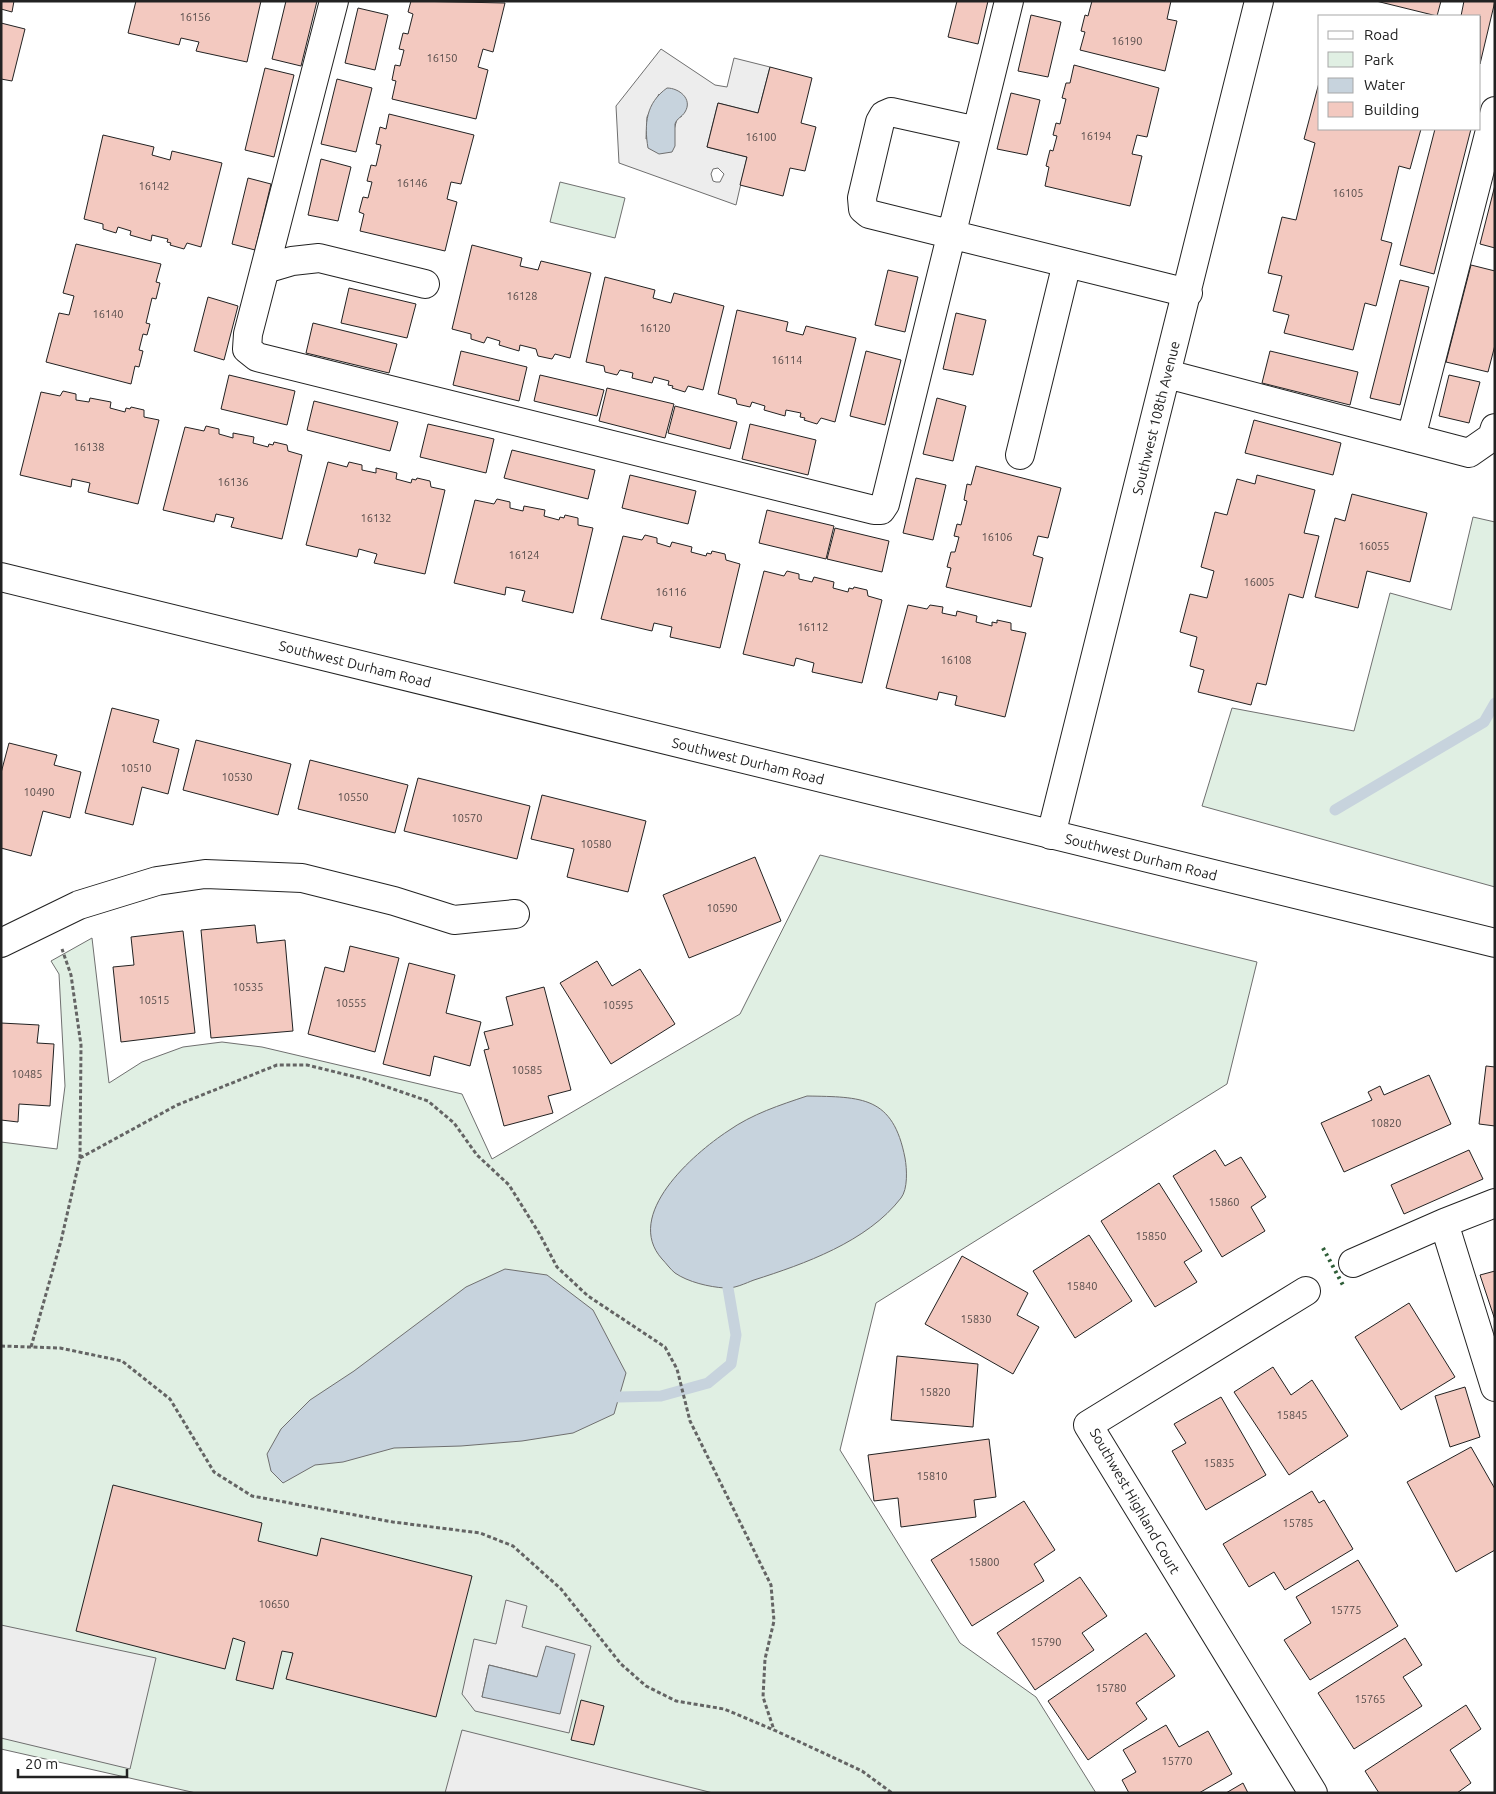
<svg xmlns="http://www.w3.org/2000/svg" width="1496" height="1794" font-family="Ubuntu,sans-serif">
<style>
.green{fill:#e0efe3;stroke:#6f6f6f}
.parking{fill:#ededed;stroke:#6f6f6f;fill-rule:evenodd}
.water{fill:#c7d3dd;stroke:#6f6f6f}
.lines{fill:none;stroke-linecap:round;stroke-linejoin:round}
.stream{stroke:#c7d3dd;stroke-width:11}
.building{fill:#f3c9c0;stroke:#222}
.minor-casing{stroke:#222;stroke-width:30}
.major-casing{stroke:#222;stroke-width:30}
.path{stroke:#646464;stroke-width:3;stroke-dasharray:4 2.5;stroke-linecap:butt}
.minor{stroke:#fff;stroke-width:28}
.major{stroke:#fff;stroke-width:28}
.hedge{stroke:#2f5e38;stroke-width:4;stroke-dasharray:2.5 4;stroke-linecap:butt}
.labels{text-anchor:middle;stroke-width:4;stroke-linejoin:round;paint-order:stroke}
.number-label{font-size:11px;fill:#564c4a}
.street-label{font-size:14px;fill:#222;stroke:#fff}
</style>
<rect width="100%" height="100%" fill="#fff"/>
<!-- green -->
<path class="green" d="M 560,182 L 625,198 L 615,238 L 550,222 Z
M 1473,517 L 1495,522 L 1495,887 L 1202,806 L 1232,708 L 1354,731 L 1390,593 L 1451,610 Z
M 820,855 L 1257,962 L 1227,1084 L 876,1303 L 840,1450 L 960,1643 L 1036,1697 L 1096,1793 L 196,1793 L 1,1749 L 1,1142 L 57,1149 L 65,1086 L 59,974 L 51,961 L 92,938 L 109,1083 L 142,1062 L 183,1047 L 222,1042 L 262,1047 L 462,1094 L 492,1159 L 740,1014 Z"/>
<!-- parking -->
<path class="parking" d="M 661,49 L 715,85 L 727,87 L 734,58 L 770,67 L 758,113 L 718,103 L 707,147 L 747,157 L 736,205 L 619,163 L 616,106 ZM 659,94 L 682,116 L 677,119 L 674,130 L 646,139 L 647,117 ZM 718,168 L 724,174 L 720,182 L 716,182 L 713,181 L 711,174 L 713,169 Z
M 506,1600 L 527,1606 L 522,1627 L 591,1646 L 569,1733 L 475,1711 L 462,1694 L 474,1639 L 496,1644 ZM 489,1665 L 538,1677 L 482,1697 Z
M 1,1625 L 156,1658 L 130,1769 L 1,1738 Z
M 462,1730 L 713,1793 L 445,1793 Z"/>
<!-- water -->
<path class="water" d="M 667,88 C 679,88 693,99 685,112 C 682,117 677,118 675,124 L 675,146 L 672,152 L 659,154 L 648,148 C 644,124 646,103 667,88 Z
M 807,1096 C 862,1097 893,1096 905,1158 C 907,1169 908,1189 901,1198 C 867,1242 804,1264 754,1280 C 746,1283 734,1289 725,1288 C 709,1287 688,1282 675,1273 C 670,1269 666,1263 662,1259 C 623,1215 693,1154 728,1131 C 752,1114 780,1105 807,1096 Z
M 505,1269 L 547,1275 L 593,1310 L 626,1373 L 614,1414 L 573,1433 L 522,1441 L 461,1446 L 394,1448 L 343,1462 L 315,1465 L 283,1483 L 271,1471 L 267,1454 L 281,1429 L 310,1400 L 354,1371 L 466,1287 Z
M 546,1646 L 575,1654 L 560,1714 L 482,1697 L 489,1665 L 537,1677 Z"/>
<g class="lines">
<!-- stream -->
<path class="stream" d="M 1335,810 L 1484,722 L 1495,703
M 619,1397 L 661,1396 L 708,1383 L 731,1364 L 736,1335 L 728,1288"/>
</g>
<!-- building -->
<path class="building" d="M 1,1 L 14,1 L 12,12 L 1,9 Z
M 136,1 L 261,1 L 247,62 L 196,51 L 199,42 L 181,38 L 179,45 L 128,33 Z
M 286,1 L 317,1 L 301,66 L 272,59 Z
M 411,1 L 505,3 L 493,52 L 483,49 L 478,67 L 488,70 L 476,119 L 392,99 L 396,81 L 392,80 L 395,65 L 400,66 L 404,50 L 399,49 L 403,33 L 408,34 L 413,14 L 408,12 Z
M 957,1 L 988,1 L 978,44 L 948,37 Z
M 1092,1 L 1171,1 L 1167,19 L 1177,21 L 1165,71 L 1080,50 L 1085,32 L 1081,31 L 1085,15 L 1088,16 Z
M 1376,1 L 1441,1 L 1437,16 Z
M 1464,1 L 1495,1 L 1480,64 L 1480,16 L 1461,16 Z
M 358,8 L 388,15 L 375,70 L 345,63 Z
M 1031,15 L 1061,22 L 1048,77 L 1018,71 Z
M 1,23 L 25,29 L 12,81 L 1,79 Z
M 1074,65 L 1159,88 L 1147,137 L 1137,135 L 1132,154 L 1142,156 L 1130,206 L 1045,186 L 1049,167 L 1046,166 L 1050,150 L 1053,151 L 1057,136 L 1053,135 L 1056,123 L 1060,124 L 1066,99 L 1062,98 L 1066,83 L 1070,83 Z
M 770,67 L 812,78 L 801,123 L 816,127 L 805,171 L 790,168 L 783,196 L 740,185 L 747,157 L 707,147 L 718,103 L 758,113 Z
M 265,68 L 294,75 L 274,157 L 245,150 Z
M 337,79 L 372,88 L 356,152 L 321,144 Z
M 1320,79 L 1320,129 L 1421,129 L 1410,169 L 1399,166 L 1381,240 L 1392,243 L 1376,306 L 1365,303 L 1353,350 L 1284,333 L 1289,315 L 1273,311 L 1282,276 L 1268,273 L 1282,217 L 1296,220 L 1315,143 L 1304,139 Z
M 1011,93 L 1040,100 L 1027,155 L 997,149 Z
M 389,114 L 474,135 L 461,184 L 451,182 L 447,199 L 457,202 L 445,251 L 360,231 L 364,214 L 359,212 L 363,197 L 368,198 L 372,182 L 367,181 L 371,165 L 376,166 L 381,145 L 376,144 L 380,127 L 386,129 Z
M 1435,129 L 1471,129 L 1434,274 L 1400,265 Z
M 103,135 L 154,147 L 152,155 L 170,160 L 172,151 L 222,163 L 201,247 L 187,243 L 184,249 L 170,245 L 171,243 L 167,242 L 168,239 L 152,235 L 151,241 L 130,235 L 131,231 L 118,227 L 116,233 L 103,229 L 103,224 L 84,219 Z
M 321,159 L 351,167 L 338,221 L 308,215 Z
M 248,178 L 271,184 L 255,250 L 232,244 Z
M 1495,185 L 1495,248 L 1480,244 Z
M 76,244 L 161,264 L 156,282 L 160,283 L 156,299 L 152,298 L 146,323 L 150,324 L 147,335 L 143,334 L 139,350 L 143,351 L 139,367 L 135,366 L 131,384 L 46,362 L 59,313 L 69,315 L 74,296 L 63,293 Z
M 472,245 L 522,258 L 520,266 L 538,270 L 541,261 L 591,273 L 570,358 L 555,354 L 552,359 L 538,356 L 536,349 L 520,345 L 519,351 L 499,345 L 500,341 L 487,337 L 484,343 L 471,339 L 471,334 L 452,329 Z
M 1471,265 L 1495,271 L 1495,345 L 1488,372 L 1446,362 Z
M 888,270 L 918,277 L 905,332 L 875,325 Z
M 605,277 L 655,290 L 653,298 L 671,303 L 674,293 L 724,306 L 703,390 L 688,386 L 685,392 L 672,388 L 673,386 L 668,385 L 669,381 L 654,377 L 652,383 L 632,378 L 633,373 L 620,370 L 617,375 L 605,372 L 604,366 L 586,362 Z
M 1400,280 L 1429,287 L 1400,405 L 1370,398 Z
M 349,288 L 416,304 L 407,338 L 341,323 Z
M 208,297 L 238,306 L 224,360 L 194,351 Z
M 737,310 L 788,322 L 786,331 L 803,335 L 806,326 L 856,338 L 835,422 L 821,418 L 817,424 L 804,420 L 805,418 L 800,417 L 801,413 L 786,410 L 785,416 L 764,410 L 765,406 L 752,402 L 750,407 L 737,404 L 736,399 L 718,394 Z
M 956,313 L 986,320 L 973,375 L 943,369 Z
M 313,323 L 397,344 L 389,373 L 306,353 Z
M 461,351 L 527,367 L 519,401 L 453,385 Z
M 866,351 L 901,360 L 885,425 L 850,416 Z
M 1270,351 L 1358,372 L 1350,405 L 1262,383 Z
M 229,375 L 295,391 L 287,425 L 221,409 Z
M 540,375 L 604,390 L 597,416 L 534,401 Z
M 1449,375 L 1480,382 L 1469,423 L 1439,416 Z
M 607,388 L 674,404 L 665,438 L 599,421 Z
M 63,391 L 76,394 L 76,400 L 89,402 L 90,398 L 111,402 L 110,408 L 125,412 L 126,408 L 130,409 L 131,407 L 144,410 L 144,417 L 159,420 L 138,504 L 88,492 L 90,483 L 72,479 L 71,487 L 20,475 L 41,392 L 60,396 Z
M 937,398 L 966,406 L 953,461 L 923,454 Z
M 314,401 L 398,422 L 390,451 L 307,430 Z
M 675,406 L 737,422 L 730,449 L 668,433 Z
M 1254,420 L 1341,443 L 1333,475 L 1245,453 Z
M 428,424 L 494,439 L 486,473 L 420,457 Z
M 750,424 L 816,440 L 808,475 L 742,459 Z
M 206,426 L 219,429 L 219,434 L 233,438 L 233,433 L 254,437 L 253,443 L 268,447 L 269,444 L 273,445 L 274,442 L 287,445 L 288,451 L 302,455 L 282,539 L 231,527 L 234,518 L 216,514 L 214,522 L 163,510 L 185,427 L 204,431 Z
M 512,450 L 595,470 L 588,499 L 504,478 Z
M 328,462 L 347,467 L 349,462 L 362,465 L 362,470 L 376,473 L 376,468 L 397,473 L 396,479 L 411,483 L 412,479 L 416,480 L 417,478 L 430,481 L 431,487 L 445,490 L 425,574 L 374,563 L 377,554 L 359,549 L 357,557 L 306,545 Z
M 976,466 L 1061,488 L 1048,538 L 1038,536 L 1033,555 L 1043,558 L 1031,607 L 946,587 L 951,568 L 947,567 L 951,552 L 955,552 L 959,537 L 954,536 L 957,524 L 961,525 L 967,501 L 964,500 L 967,484 L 971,485 Z
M 630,475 L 696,491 L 688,524 L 622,508 Z
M 1257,475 L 1315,490 L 1304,533 L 1319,536 L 1303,598 L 1289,594 L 1266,685 L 1257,683 L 1251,705 L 1198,692 L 1204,670 L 1190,666 L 1197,637 L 1180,632 L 1190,594 L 1207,598 L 1214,571 L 1201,567 L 1215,512 L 1227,515 L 1237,479 L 1255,484 Z
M 916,478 L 946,485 L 933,540 L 903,533 Z
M 1352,494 L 1427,513 L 1410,582 L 1367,571 L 1358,608 L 1315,597 L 1335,518 L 1345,521 Z
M 497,499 L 510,502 L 510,508 L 523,511 L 524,506 L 545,510 L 544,516 L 559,520 L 560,517 L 564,518 L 565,515 L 578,518 L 578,525 L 593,528 L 573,613 L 522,601 L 525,591 L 506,587 L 505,595 L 454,583 L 475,500 L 494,504 Z
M 767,510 L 834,526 L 826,559 L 759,543 Z
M 835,528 L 889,541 L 882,572 L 827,559 Z
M 645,535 L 657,538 L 657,543 L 670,547 L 672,542 L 692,547 L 691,552 L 706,556 L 707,553 L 711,554 L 712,551 L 725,554 L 726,560 L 740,564 L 720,648 L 670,637 L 672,627 L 654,623 L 652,631 L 601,619 L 623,536 L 642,540 Z
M 764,571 L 784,576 L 787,571 L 799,574 L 799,579 L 812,582 L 814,577 L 834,582 L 833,588 L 848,592 L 849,588 L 853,589 L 854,587 L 867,590 L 868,596 L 882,600 L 862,683 L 812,672 L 814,663 L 796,658 L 794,666 L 743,654 Z
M 908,605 L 927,609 L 930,605 L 943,607 L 942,613 L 956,616 L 957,611 L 977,616 L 976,622 L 992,626 L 992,622 L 997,623 L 997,620 L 1011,623 L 1011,630 L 1026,633 L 1005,717 L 955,705 L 957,696 L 939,692 L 937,700 L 886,688 Z
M 112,708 L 159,720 L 153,742 L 179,749 L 168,794 L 142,787 L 133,825 L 85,813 Z
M 196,740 L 291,764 L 278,815 L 183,790 Z
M 9,743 L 57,755 L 54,765 L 81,772 L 70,818 L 43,811 L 31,856 L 1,848 L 1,773 Z
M 310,760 L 408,785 L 395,833 L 298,809 Z
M 418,778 L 530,806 L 517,859 L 404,831 Z
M 542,795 L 646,821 L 628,892 L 567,877 L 574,849 L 531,839 Z
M 755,857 L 781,921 L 689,958 L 663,895 Z
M 255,925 L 257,943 L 285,940 L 293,1031 L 211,1038 L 201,930 Z
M 183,931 L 195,1033 L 121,1042 L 113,967 L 134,965 L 131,937 Z
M 350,946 L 399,958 L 375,1052 L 308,1034 L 325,967 L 344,972 Z
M 597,961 L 612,986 L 640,969 L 675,1024 L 611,1064 L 560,983 Z
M 409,963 L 455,975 L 446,1013 L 481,1022 L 470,1066 L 434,1056 L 430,1076 L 383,1064 Z
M 544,987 L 571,1090 L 548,1096 L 553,1113 L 504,1126 L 484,1050 L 489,1049 L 484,1032 L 513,1025 L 506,997 Z
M 1,1023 L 39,1025 L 37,1043 L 54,1044 L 50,1106 L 19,1104 L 18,1122 L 1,1120 Z
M 1486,1066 L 1495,1067 L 1495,1126 L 1479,1124 Z
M 1429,1075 L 1451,1124 L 1344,1172 L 1321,1123 L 1372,1100 L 1368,1092 L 1380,1086 L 1384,1095 Z
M 1215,1150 L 1225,1166 L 1241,1157 L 1266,1197 L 1251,1207 L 1265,1231 L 1222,1257 L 1173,1176 Z
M 1469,1150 L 1483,1179 L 1404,1214 L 1391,1185 Z
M 1159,1183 L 1202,1251 L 1184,1262 L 1197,1282 L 1155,1307 L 1101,1221 Z
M 1089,1235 L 1132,1301 L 1075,1338 L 1033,1271 Z
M 962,1256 L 1028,1293 L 1017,1315 L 1039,1327 L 1013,1374 L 925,1324 Z
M 1495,1271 L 1495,1320 L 1480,1275 Z
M 1409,1303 L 1455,1377 L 1401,1410 L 1355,1337 Z
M 897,1356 L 978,1364 L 973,1427 L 891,1420 Z
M 1273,1367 L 1291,1395 L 1312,1380 L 1348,1436 L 1289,1475 L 1234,1392 Z
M 1465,1387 L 1480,1437 L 1450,1447 L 1435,1396 Z
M 1221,1397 L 1266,1475 L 1206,1510 L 1172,1451 L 1186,1443 L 1174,1424 Z
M 989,1439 L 996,1497 L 974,1500 L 976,1517 L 901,1527 L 898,1498 L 874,1501 L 868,1455 Z
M 1471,1447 L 1495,1489 L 1495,1550 L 1456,1572 L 1407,1482 Z
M 113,1485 L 262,1523 L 258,1541 L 317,1556 L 321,1538 L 472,1576 L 436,1717 L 286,1679 L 293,1653 L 282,1651 L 273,1689 L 236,1680 L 245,1642 L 233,1638 L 225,1669 L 76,1631 Z
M 1312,1491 L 1319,1503 L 1324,1500 L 1353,1549 L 1285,1590 L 1274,1572 L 1249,1587 L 1223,1544 Z
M 1024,1501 L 1055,1550 L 1034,1564 L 1044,1581 L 972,1626 L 931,1560 Z
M 1358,1560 L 1398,1626 L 1310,1680 L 1284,1640 L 1311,1623 L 1296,1597 Z
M 1080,1577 L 1107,1616 L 1082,1633 L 1094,1650 L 1035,1690 L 997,1633 Z
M 1146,1633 L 1175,1676 L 1136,1703 L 1147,1719 L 1088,1760 L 1048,1701 Z
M 1405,1638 L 1422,1665 L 1403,1677 L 1422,1706 L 1354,1749 L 1318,1693 Z
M 581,1700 L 604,1706 L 594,1745 L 571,1740 Z
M 1466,1705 L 1481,1729 L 1450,1750 L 1471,1783 L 1457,1793 L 1379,1793 L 1365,1771 Z
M 1166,1725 L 1179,1747 L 1208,1731 L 1232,1774 L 1199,1793 L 1129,1793 L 1122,1780 L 1136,1772 L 1123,1750 Z
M 1243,1783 L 1248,1793 L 1226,1793 Z"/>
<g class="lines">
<!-- minor casing -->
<g class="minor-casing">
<path id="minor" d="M 334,1 L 248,334 L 247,349 L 257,357 L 874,510 L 881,510 L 885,504 L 1009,1
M 977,131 L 891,112 L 884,115 L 880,122 L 862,198 L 863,209 L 869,214 L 1188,293
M 265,269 L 292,261 L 319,258 L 425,284
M 1167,374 L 1469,453 L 1492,437 L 1495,428
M 1411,438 L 1495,111
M 1020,455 L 1067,263
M 1051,835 L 1259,1
M 1,943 L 79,905 L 157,881 L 205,874 L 302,878 L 394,901 L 454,920 L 515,914
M 1495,1203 L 1444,1223 L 1495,1387
M 1353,1263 L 1444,1223
M 1306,1291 L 1088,1425 L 1313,1793"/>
</g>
<!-- major casing -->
<g class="major-casing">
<path id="major" d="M 1,577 L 1495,943"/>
</g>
<!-- path -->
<path class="path" d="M 80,1158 L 177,1105 L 277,1065 L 307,1065 L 364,1079 L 428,1101 L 454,1123 L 477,1155 L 509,1185 L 539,1233 L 557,1267 L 588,1296 L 665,1347 L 677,1369 L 690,1421 L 771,1585 L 774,1621 L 765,1659 L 763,1697 L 774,1730
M 1,1346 L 60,1348 L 122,1361 L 170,1399 L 214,1472 L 252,1496 L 393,1522 L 480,1533 L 513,1546 L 561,1589 L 621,1664 L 646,1686 L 676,1701 L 724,1709 L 774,1730 L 862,1771 L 892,1793
M 31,1347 L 61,1241 L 80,1158 L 81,1045 L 71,975 L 62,949"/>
<!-- minor -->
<use href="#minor" class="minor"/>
<!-- major -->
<use href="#major" class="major"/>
<!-- hedge -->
<path class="hedge" d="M 1323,1248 L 1344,1287"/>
</g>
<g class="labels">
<!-- number labels -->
<g class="number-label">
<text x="195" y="21">16156</text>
<text x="1127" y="45">16190</text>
<text x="442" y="62">16150</text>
<text x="1096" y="140">16194</text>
<text x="761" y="141">16100</text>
<text x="412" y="187">16146</text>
<text x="154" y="190">16142</text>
<text x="1348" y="197">16105</text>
<text x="522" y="300">16128</text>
<text x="108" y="318">16140</text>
<text x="655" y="332">16120</text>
<text x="787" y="364">16114</text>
<text x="89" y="451">16138</text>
<text x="233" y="486">16136</text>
<text x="376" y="522">16132</text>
<text x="997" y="541">16106</text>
<text x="1374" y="550">16055</text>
<text x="524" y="559">16124</text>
<text x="1259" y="586">16005</text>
<text x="671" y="596">16116</text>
<text x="813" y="631">16112</text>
<text x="956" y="664">16108</text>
<text x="136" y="772">10510</text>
<text x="237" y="781">10530</text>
<text x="39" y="796">10490</text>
<text x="353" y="801">10550</text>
<text x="467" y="822">10570</text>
<text x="596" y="848">10580</text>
<text x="722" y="912">10590</text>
<text x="248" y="991">10535</text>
<text x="154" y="1004">10515</text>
<text x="351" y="1007">10555</text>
<text x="618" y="1009">10595</text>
<text x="527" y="1074">10585</text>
<text x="27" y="1078">10485</text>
<text x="1386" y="1127">10820</text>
<text x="1224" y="1206">15860</text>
<text x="1151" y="1240">15850</text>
<text x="1082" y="1290">15840</text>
<text x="976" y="1323">15830</text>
<text x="935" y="1396">15820</text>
<text x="1292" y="1419">15845</text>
<text x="1219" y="1467">15835</text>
<text x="932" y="1480">15810</text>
<text x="1298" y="1527">15785</text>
<text x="984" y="1566">15800</text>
<text x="274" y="1608">10650</text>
<text x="1346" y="1614">15775</text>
<text x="1046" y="1646">15790</text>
<text x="1111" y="1692">15780</text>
<text x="1370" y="1703">15765</text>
<text x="1177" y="1765">15770</text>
</g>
<!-- street labels -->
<g class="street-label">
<text transform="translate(1156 418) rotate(-76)" y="5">Southwest 108th Avenue</text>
<text transform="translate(355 664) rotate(14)" y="5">Southwest Durham Road</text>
<text transform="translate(748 761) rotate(14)" y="5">Southwest Durham Road</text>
<text transform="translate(1141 857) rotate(14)" y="5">Southwest Durham Road</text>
<text transform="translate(1135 1501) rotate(60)" y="5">Southwest Highland Court</text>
</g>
</g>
<!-- border -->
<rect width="1496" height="1794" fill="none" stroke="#222222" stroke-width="5"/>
<!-- legend -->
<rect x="1318" y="15" width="162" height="115" fill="#ffffff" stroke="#a7a7a7"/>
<rect x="1328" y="31" width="25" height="8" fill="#ffffff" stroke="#a7a7a7"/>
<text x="1364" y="40" font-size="15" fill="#222222">Road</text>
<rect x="1328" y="52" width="25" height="15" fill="#e0efe3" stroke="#a7a7a7"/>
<text x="1364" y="65" font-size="15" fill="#222222">Park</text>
<rect x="1328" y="78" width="25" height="15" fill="#c7d3dd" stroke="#a7a7a7"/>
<text x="1364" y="90" font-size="15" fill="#222222">Water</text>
<rect x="1328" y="102" width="25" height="15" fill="#f3c9c0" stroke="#a7a7a7"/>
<text x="1364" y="115" font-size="15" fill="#222222">Building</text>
<!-- scale -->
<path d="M18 1769v8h109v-8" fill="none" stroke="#222222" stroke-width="2.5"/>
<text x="25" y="1769" font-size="15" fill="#222222" stroke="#ffffff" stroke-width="4" paint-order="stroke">20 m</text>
</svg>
